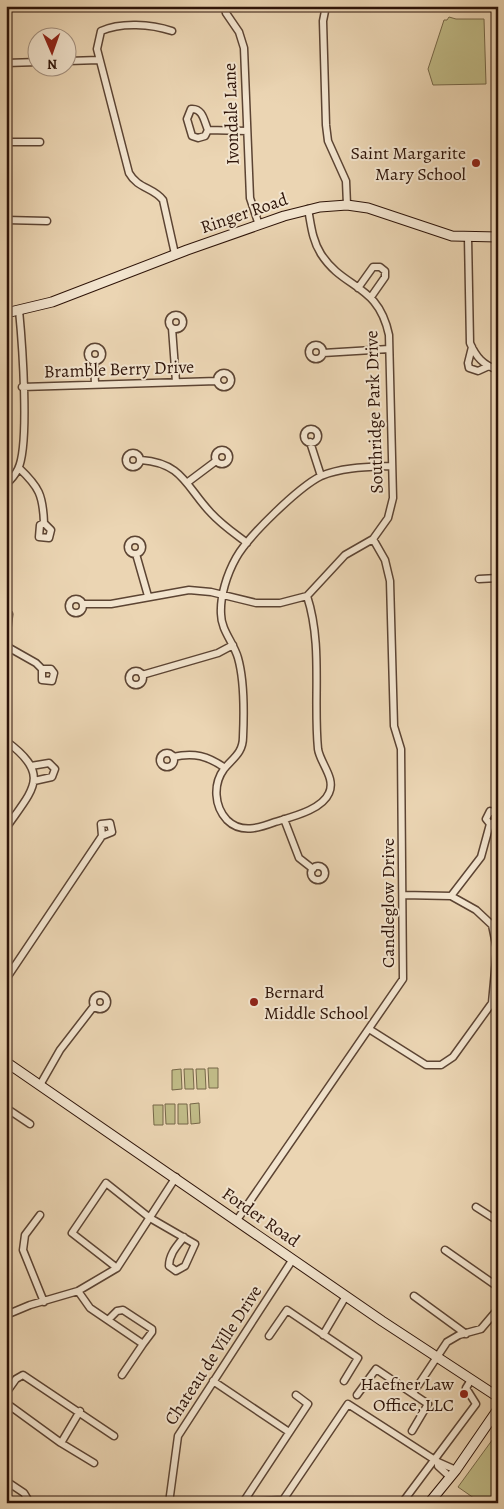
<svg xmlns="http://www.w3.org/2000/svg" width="504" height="1509" font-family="Alegreya,serif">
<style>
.green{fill:#c0bb87;stroke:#766748}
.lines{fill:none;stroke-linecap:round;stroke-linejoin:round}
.street-casing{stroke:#5c4433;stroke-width:9}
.secondary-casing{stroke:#2d1308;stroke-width:11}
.street{stroke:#f2e4ce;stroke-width:6}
.secondary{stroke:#f2e4ce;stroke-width:9}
.poi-dot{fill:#8f2418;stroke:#f2e4ce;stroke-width:2}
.labels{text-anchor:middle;stroke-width:4;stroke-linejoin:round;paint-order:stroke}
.street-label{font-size:18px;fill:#2d1308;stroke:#f2e4ce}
.poi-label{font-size:18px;fill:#2d1308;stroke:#f2e4ce;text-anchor:end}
</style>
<rect width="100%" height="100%" fill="#ebd5b3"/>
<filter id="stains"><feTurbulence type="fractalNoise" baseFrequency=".004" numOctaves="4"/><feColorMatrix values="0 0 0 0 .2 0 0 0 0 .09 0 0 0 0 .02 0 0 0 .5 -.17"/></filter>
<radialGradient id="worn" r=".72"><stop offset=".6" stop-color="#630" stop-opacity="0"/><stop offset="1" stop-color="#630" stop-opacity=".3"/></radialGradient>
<!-- green -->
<path class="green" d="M 449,17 L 456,19 L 484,19 L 486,84 L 433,85 L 428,69 L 444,20 L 447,20 Z
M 208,1068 L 218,1068 L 218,1088 L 209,1088 Z
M 181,1069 L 182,1089 L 172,1090 L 172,1070 Z
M 184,1069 L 193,1069 L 194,1089 L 185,1089 Z
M 196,1069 L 205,1069 L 206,1089 L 197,1089 Z
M 199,1103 L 200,1123 L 191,1124 L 190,1104 Z
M 165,1104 L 175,1104 L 175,1124 L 166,1124 Z
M 178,1104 L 187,1104 L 188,1124 L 178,1124 Z
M 153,1105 L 163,1105 L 163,1125 L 154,1125 Z
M 498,1432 L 498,1503 L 481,1503 L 458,1487 Z"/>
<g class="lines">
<!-- street casing -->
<g class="street-casing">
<path id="street" d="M 224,6 L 226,13 L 239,32 L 244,48 L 250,198 L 259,225
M 326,6 L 323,21 L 326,125 L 328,141 L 346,181 L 347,205
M 172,31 C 151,24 121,22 101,31 L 97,49 L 129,173 C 138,189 153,187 163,200 L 175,254
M 68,61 L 99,60
M 6,63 L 38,62
M 208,130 C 204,121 203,108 191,109 L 187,119 L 192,136 L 198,138 L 205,136 L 208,130 L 247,131
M 6,142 L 40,142
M 6,220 L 47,221
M 468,237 L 470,343 C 476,357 483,365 498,370
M 358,288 L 373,267 L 380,267 L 385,271 L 385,277 L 371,297
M169 322a7 7 0 1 1 14 0a7 7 0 1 1-14 0Z
M 172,328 L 176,382
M309 352a7 7 0 1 1 14 0a7 7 0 1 1-14 0Z
M 472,347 L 468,363 L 469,368 L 478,371 L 489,366
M88 354a7 7 0 1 1 14 0a7 7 0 1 1-14 0Z
M 323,353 L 389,349
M 94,361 L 95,384
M217 380a7 7 0 1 1 14 0a7 7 0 1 1-14 0Z
M 22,387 L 217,381
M304 436a7 7 0 1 1 14 0a7 7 0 1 1-14 0Z
M 310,442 L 321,476
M215 457a7 7 0 1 1 14 0a7 7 0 1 1-14 0Z
M126 460a7 7 0 1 1 14 0a7 7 0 1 1-14 0Z
M 141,460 C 183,463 186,487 211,513 C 222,525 234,533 247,543
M 19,468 C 39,487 43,495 44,523 L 40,525 L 39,537 L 49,538 L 51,530 L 44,523
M 188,482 L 216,461
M 6,484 C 11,480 15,475 18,469 C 30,445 22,341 19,310
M128 547a7 7 0 1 1 14 0a7 7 0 1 1-14 0Z
M 136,554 L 148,596
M 479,579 L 498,578
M 307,596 C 323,645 313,698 318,749 C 320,763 336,778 329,793 C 322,810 291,817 275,822 C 259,828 241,834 227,820 C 214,806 213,784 224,769 C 233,758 243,753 243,737 C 244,715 244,679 238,658 C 234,643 221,630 221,614 C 220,596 227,574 236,558 C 248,536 299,487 321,476 C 342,467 369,467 391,466
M69 606a7 7 0 1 1 14 0a7 7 0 1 1-14 0Z
M 83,604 L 111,604 L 189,590 L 211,592 L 256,603 L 280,603 L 307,596 L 345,555 L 373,539 L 388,518 L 393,498 L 389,335 C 378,283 344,290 321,254 C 312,240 311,224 308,209
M 6,612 L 9,614 L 6,641
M 6,646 L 36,663 L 42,669 L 51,669 L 54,673 L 52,681 L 42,680 L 42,669
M129 678a7 7 0 1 1 14 0a7 7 0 1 1-14 0Z
M 142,675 L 218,653 L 233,645
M 6,741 C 52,775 33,789 6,828
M160 760a7 7 0 1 1 14 0a7 7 0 1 1-14 0Z
M 173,757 C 194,752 208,756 225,768
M 31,766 L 49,763 L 55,769 L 52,777 L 34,781
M 284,819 L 299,858 L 313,869
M311 873a7 7 0 1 1 14 0a7 7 0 1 1-14 0Z
M 451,896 L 481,857 L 490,824 L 497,820 L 496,813 L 490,811 L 486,819 L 490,824
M 6,979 L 102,836 L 112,832 L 110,823 L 101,824 L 102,836
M93 1002a7 7 0 1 1 14 0a7 7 0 1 1-14 0Z
M 369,1029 L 426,1065 L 441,1065 L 453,1057 L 492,1003 L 497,949 L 492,925 L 476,910 L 451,896 L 403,895
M 40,1085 L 60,1050 L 94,1006
M 6,1108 L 30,1124
M 476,1207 L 498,1221
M 40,1215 L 25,1235 L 23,1250 L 44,1302
M 237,1220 L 403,979 L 401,749 L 394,726 L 390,581 L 385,560 L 373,539
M 445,1250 L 498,1287
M 117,1268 L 72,1233 L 106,1183 L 150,1218 L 195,1244 L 185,1266 L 176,1271 L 169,1266 C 169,1254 177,1246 184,1237
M 78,1291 L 90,1308 L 143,1344 L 122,1375
M 414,1296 L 466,1334
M 6,1315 L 30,1305 L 78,1291 L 117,1268 L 176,1177
M 108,1320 L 117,1311 L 123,1310 L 152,1329 L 152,1332 L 143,1344
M 323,1335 L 346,1296
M 269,1336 L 287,1310 L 358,1358 L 344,1381
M 213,1381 L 289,1432
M 6,1393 L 16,1379 L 23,1375 L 114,1436
M 413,1393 L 447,1342 L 459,1335 L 481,1329 L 498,1309
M 357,1395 L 376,1369 L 428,1404 L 412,1431
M 6,1403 L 61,1443 L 94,1463
M 61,1443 L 80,1411
M 438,1462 L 438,1466 L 450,1477
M 6,1481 L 24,1493 L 30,1503
M 244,1501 L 308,1404 L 296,1395
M 169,1503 L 178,1436 L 293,1259
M 209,1503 L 283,1500 L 348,1404 L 438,1462 L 456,1470
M 402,1503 L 476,1404 L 466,1388 L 471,1380"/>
</g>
<!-- secondary casing -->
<g class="secondary-casing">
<path id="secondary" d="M 6,313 L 52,302 L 187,250 L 284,216 L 320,207 L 347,205 L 368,208 L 452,236 L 498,237
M 6,1062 L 382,1321 L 498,1397
M 429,1503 L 456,1470 L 498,1409"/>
</g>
<!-- street -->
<use href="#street" class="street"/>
<!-- secondary -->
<use href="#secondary" class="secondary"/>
</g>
<!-- markers -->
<g class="poi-dot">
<circle cx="476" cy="163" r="5"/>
<circle cx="254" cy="1002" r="5"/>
<circle cx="464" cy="1394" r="5"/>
</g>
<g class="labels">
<!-- street labels -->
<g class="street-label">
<text transform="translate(231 114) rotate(-92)" y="6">Ivondale Lane</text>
<text transform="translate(244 213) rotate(-19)" y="6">Ringer Road</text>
<text transform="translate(119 369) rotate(-2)" y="6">Bramble Berry Drive</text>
<text transform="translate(374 412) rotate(-92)" y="6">Southridge Park Drive</text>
<text transform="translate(388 903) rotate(-90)" y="6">Candleglow Drive</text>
<text transform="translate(261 1217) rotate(35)" y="6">Forder Road</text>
<text transform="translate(213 1355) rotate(-57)" y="6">Chateau de Ville Drive</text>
</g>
<!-- poi labels -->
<g class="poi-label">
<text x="466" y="159">Saint Margarite<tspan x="466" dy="21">Mary School</tspan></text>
<text x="264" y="998" text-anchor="start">Bernard<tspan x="264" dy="21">Middle School</tspan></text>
<text x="454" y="1390">Haefner Law<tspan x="454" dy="21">Office, LLC</tspan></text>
</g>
</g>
<!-- margin -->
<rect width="504" height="1509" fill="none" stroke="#ebd5b3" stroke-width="25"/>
<rect x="8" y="8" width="489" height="1494" fill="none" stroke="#2d1308" stroke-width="2.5"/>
<rect x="12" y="12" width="479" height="1484" fill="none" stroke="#2d1308"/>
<!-- north arrow -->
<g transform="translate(52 52) rotate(178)"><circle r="24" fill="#f2e4ce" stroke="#a3907f"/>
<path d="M0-4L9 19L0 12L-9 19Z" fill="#8f2418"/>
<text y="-8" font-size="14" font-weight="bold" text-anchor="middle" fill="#2d1308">N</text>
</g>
<rect width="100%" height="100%" filter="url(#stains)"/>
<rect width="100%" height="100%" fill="url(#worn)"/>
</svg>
